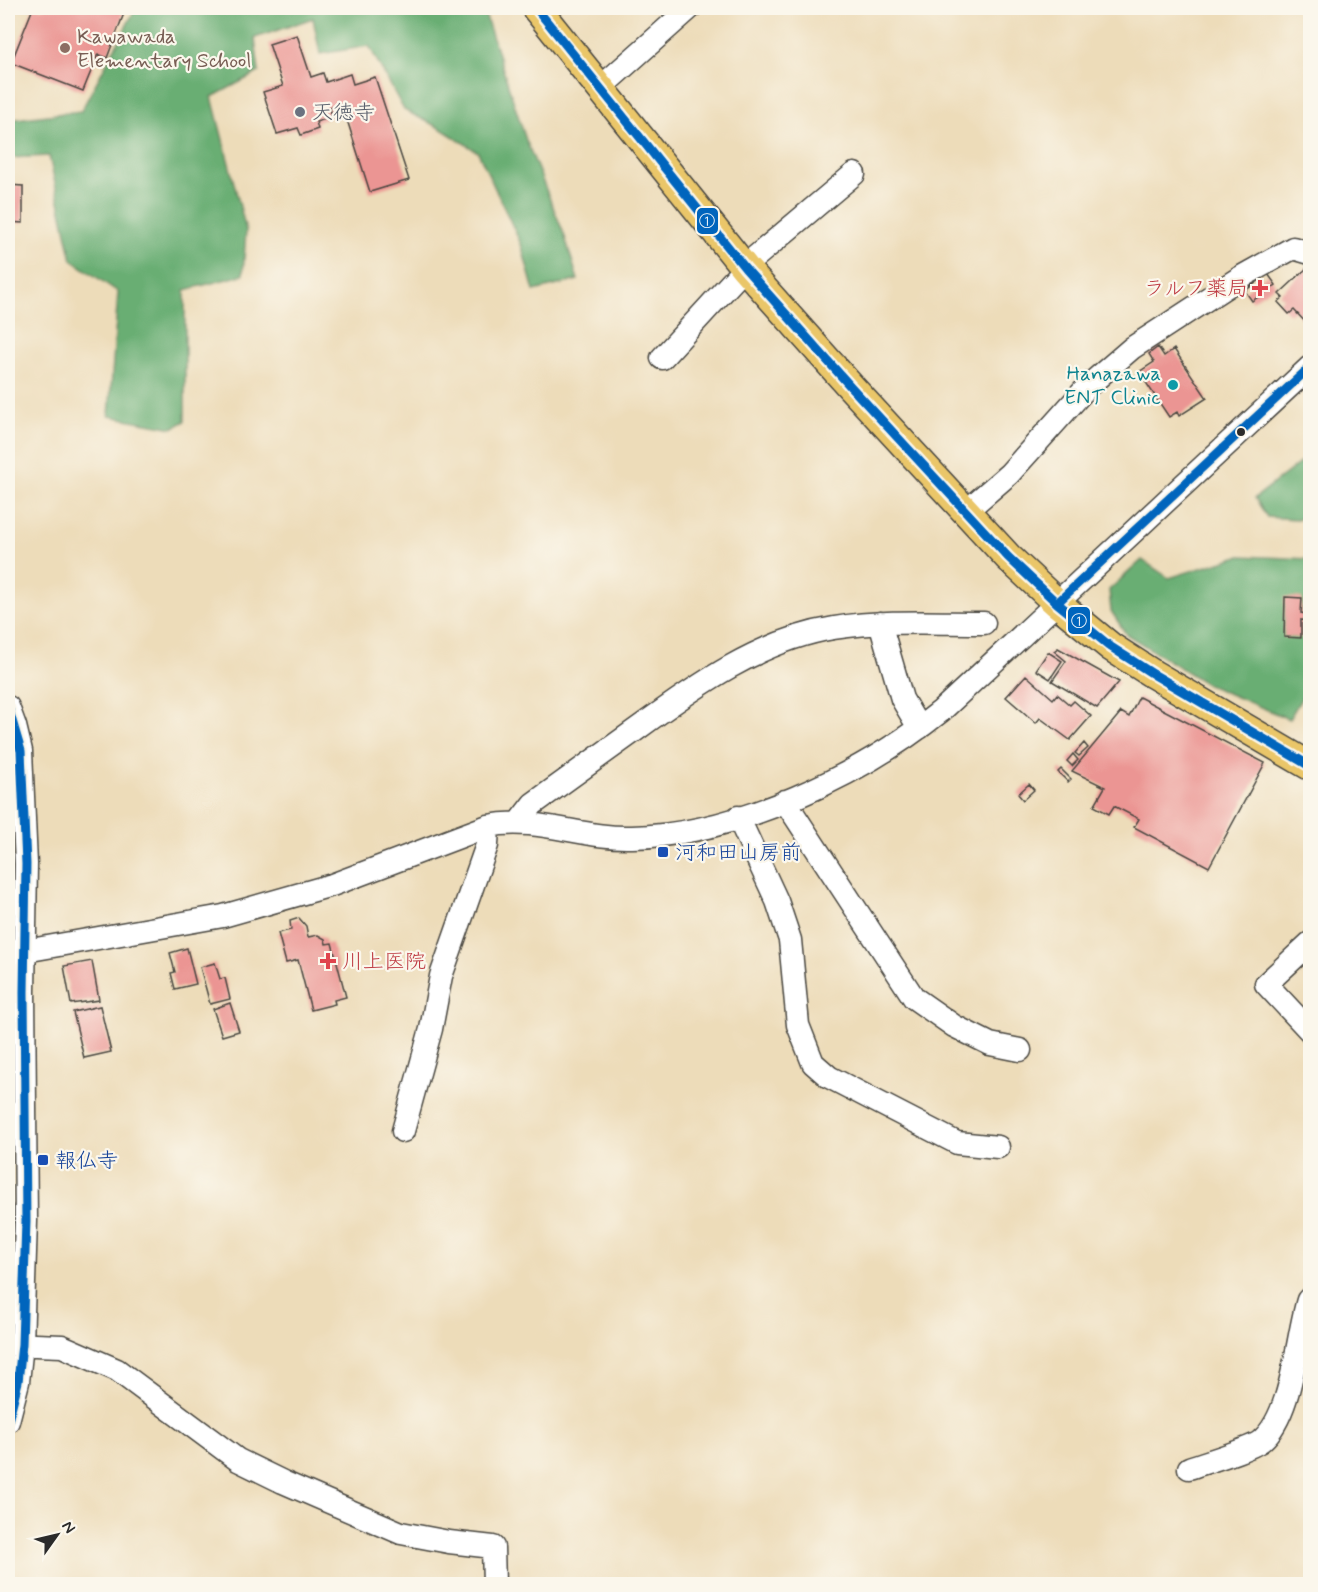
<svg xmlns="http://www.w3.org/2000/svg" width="1318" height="1592" font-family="Mynerve,'Klee One',sans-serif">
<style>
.forest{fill:#69ae73;stroke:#4a6c4f;stroke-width:1.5}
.building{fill:#eb9593}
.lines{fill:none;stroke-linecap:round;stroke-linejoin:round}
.minor-casing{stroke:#484640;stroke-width:25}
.major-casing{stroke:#484640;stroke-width:31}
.minor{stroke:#fff;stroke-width:22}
.major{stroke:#eac669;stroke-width:28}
.bus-1-casing{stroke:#fbf7ec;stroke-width:14}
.bus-1{stroke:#0065bd;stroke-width:9}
.education-dot{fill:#8d6e63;stroke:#fbf7ec;stroke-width:2}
.worship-dot{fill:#6b7280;stroke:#fbf7ec;stroke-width:2}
.health-dot{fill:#e0444e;stroke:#fbf7ec;stroke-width:2}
.culture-dot{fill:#0f9aa8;stroke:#fbf7ec;stroke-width:2}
.bus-dot{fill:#2b2b2b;stroke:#fbf7ec;stroke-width:2}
.transit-dot{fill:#1a4fb4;stroke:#fbf7ec;stroke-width:2}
.labels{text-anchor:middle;stroke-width:4.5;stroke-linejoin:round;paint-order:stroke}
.education-label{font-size:21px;fill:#785e54;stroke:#fbf7ec;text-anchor:start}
.worship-label{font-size:21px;fill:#5b616d;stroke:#fbf7ec;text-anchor:start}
.health-label{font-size:21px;fill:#be3a42;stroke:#fbf7ec;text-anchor:end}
.culture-label{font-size:21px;fill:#0d838f;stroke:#fbf7ec;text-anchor:end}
.transit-label{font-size:21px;fill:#164399;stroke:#fbf7ec;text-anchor:start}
.line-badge{stroke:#fbf7ec;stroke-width:2}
.badge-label{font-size:16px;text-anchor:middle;font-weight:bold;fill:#fff}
</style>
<rect width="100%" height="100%" fill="#fbf7ec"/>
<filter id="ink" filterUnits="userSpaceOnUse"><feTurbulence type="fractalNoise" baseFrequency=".0167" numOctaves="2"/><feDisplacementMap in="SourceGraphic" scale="12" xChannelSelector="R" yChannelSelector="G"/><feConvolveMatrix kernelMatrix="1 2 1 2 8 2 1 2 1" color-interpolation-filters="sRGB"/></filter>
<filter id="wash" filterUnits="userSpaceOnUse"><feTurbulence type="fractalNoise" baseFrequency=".008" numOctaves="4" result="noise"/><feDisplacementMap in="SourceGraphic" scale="24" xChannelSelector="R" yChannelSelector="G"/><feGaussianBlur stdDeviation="1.35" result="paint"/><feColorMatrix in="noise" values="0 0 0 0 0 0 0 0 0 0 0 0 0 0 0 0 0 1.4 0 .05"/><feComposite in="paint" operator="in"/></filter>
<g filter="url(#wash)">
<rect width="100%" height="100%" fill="#eddcb9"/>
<!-- forest -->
<path class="forest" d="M 136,8 L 483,8 L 526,140 L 564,234 L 578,280 L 534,291 L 521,244 L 478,152 L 440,128 L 404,110 L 369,46 L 320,54 L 313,18 L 255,38 L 259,72 L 212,97 L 246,230 L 243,275 L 185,290 L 185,421 L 173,428 L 109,416 L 118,292 L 72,260 L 49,156 L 8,158 L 8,120 L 81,111 Z
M 1310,455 L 1310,520 L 1267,517 L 1255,498 Z
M 1239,556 L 1310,559 L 1310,684 L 1289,719 L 1208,685 L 1126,634 L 1111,611 L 1109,590 L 1142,560 L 1169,578 Z"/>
<g id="blocks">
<!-- building -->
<path class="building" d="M 33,8 L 126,8 L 107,58 L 98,54 L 83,91 L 11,63 Z
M 297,35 L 311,77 L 323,73 L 326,82 L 350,74 L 353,84 L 375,77 L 409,180 L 370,192 L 342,104 L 330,108 L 332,117 L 316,122 L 318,129 L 301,135 L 298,128 L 277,134 L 263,92 L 283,86 L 269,44 Z
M 8,185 L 23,186 L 23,223 L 8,222 Z
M 1307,268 L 1310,272 L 1310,325 L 1309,326 L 1294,310 L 1289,314 L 1278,302 L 1283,298 L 1279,294 Z
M 1268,274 L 1276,285 L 1252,301 L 1245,291 Z
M 1158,347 L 1164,356 L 1174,349 L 1207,398 L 1179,416 L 1177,412 L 1169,417 L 1139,372 L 1154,362 L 1149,354 Z
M 1285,597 L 1302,598 L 1301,613 L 1307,614 L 1307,609 L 1310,609 L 1310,624 L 1307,624 L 1307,621 L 1301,620 L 1301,638 L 1284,637 Z
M 1058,648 L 1119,682 L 1097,708 L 1052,681 L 1066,661 L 1054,651 Z
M 1048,652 L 1062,661 L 1050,679 L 1036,670 Z
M 1026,675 L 1053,699 L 1057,694 L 1070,705 L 1074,701 L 1091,716 L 1070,740 L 1040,718 L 1036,723 L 1006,697 Z
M 1139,697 L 1265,763 L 1209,867 L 1134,827 L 1139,819 L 1114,806 L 1109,814 L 1094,806 L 1105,787 L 1072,771 L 1121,712 L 1129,717 Z
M 1084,743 L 1088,748 L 1079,756 L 1075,753 Z
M 1073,754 L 1078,760 L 1072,766 L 1067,761 Z
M 1061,769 L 1071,779 L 1068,782 L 1058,772 Z
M 1029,784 L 1034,790 L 1023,800 L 1018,794 Z
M 299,918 L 306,926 L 308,937 L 318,935 L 325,939 L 326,944 L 332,943 L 346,997 L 334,1000 L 335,1004 L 311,1010 L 298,960 L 286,963 L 278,933 L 291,930 L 290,921 Z
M 187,948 L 196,984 L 175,989 L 171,973 L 175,972 L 170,953 Z
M 92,961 L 99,1000 L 71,1004 L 64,966 Z
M 215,963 L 220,979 L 225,978 L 230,999 L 210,1004 L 200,967 Z
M 230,1003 L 239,1031 L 222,1036 L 213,1009 Z
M 100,1006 L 111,1052 L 84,1058 L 73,1012 Z"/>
</g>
</g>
<g filter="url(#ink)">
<use href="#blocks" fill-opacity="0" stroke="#484640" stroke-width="1.5"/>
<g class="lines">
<!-- minor casing -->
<g class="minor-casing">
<path id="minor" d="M 600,88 L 690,8
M 662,358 L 753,259 L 854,174
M 965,512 L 1009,474 L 1088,386 L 1132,348 L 1241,277 L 1293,248 L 1310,253
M 880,623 L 902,699 L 919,728
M 8,707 L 15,726 L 21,751 L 26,864 L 24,992 L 26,1221 L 22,1344 L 18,1382 L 8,1421
M 785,801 L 914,998 L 954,1026 L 990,1044 L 1020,1050
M 738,817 L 777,901 L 790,940 L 798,1025 L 813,1063 L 829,1077 L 957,1143 L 998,1147
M 519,822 L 533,804 C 568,779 602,754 637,729 C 696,686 760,640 834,628 C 884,620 934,623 984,623
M 1310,943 L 1266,984 L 1310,1031
M 8,954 L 223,916 L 332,885 L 488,826 C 537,816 583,839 632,837 C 736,835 862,775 941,711 L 1310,367
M 403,1131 L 431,1029 L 441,976 L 487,845 L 488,826
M 9,1344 L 62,1346 L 117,1370 L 238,1460 L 283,1482 L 401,1533 L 449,1542 L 493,1547 L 494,1584
M 1189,1468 C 1203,1463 1254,1448 1262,1440 C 1293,1413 1296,1339 1308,1300 L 1310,1298"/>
</g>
<!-- major casing -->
<g class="major-casing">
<path id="major" d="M 536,8 L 745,268 L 851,387 L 1008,557 L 1057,603 L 1111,647 L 1153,674 L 1310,766"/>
</g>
<!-- minor -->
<use href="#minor" class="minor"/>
<!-- major -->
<use href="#major" class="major"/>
<!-- bus-1 casing -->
<g class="bus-1-casing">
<path id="bus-1" d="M 536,8 L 745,268 L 851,387 L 1008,557 L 1057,603 L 1111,647 L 1153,674 L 1310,766
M 1057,603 L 1310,367
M 8,707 L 21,751 L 26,864 L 24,992 L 26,1221 L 22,1344 L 18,1382 L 8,1421"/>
</g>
<!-- bus-1 -->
<use href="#bus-1" class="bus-1"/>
</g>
</g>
<!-- markers -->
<circle class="education-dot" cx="65" cy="48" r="6"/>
<circle class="worship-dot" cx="300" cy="112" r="6"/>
<g class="health-dot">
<path d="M1257 279h6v6h6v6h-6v6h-6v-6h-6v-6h6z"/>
<path d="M325 952h6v6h6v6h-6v6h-6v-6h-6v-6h6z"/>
</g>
<circle class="culture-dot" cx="1173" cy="385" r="6"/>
<circle class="bus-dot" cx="1241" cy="432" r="5"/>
<g class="transit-dot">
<rect x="657" y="846" width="12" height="12" rx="3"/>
<rect x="37" y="1154" width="12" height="12" rx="3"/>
</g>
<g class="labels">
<!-- education labels -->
<g class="education-label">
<text x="77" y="43">Kawawada<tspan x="77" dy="24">Elementary School</tspan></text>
</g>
<!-- worship labels -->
<g class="worship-label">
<text x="312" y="119">天徳寺</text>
</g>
<!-- health labels -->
<g class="health-label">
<text x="1248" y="295">ラルフ薬局</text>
<text x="342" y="968" text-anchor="start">川上医院</text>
</g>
<!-- culture labels -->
<g class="culture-label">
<text x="1161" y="380">Hanazawa<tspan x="1161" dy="24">ENT Clinic</tspan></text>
</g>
<!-- transit labels -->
<g class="transit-label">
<text x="675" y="859">河和田山房前</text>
<text x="55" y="1167">報仏寺</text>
</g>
</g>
<g class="line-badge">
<rect x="696" y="207" width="23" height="28" rx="6" fill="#0065bd"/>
<rect x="1067" y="606" width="24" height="29" rx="6" fill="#0065bd"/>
</g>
<g class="badge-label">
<text x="707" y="227">①</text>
<text x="1079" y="627">①</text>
</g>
<!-- margin -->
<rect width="1318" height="1592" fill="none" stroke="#fbf7ec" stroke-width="30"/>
<!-- north arrow -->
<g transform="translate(57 1535) rotate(56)" stroke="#fbf7ec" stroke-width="4.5" paint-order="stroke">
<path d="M0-4.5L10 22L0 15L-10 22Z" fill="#2b2b2b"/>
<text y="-9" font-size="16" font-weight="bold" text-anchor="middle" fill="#2b2b2b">N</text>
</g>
</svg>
